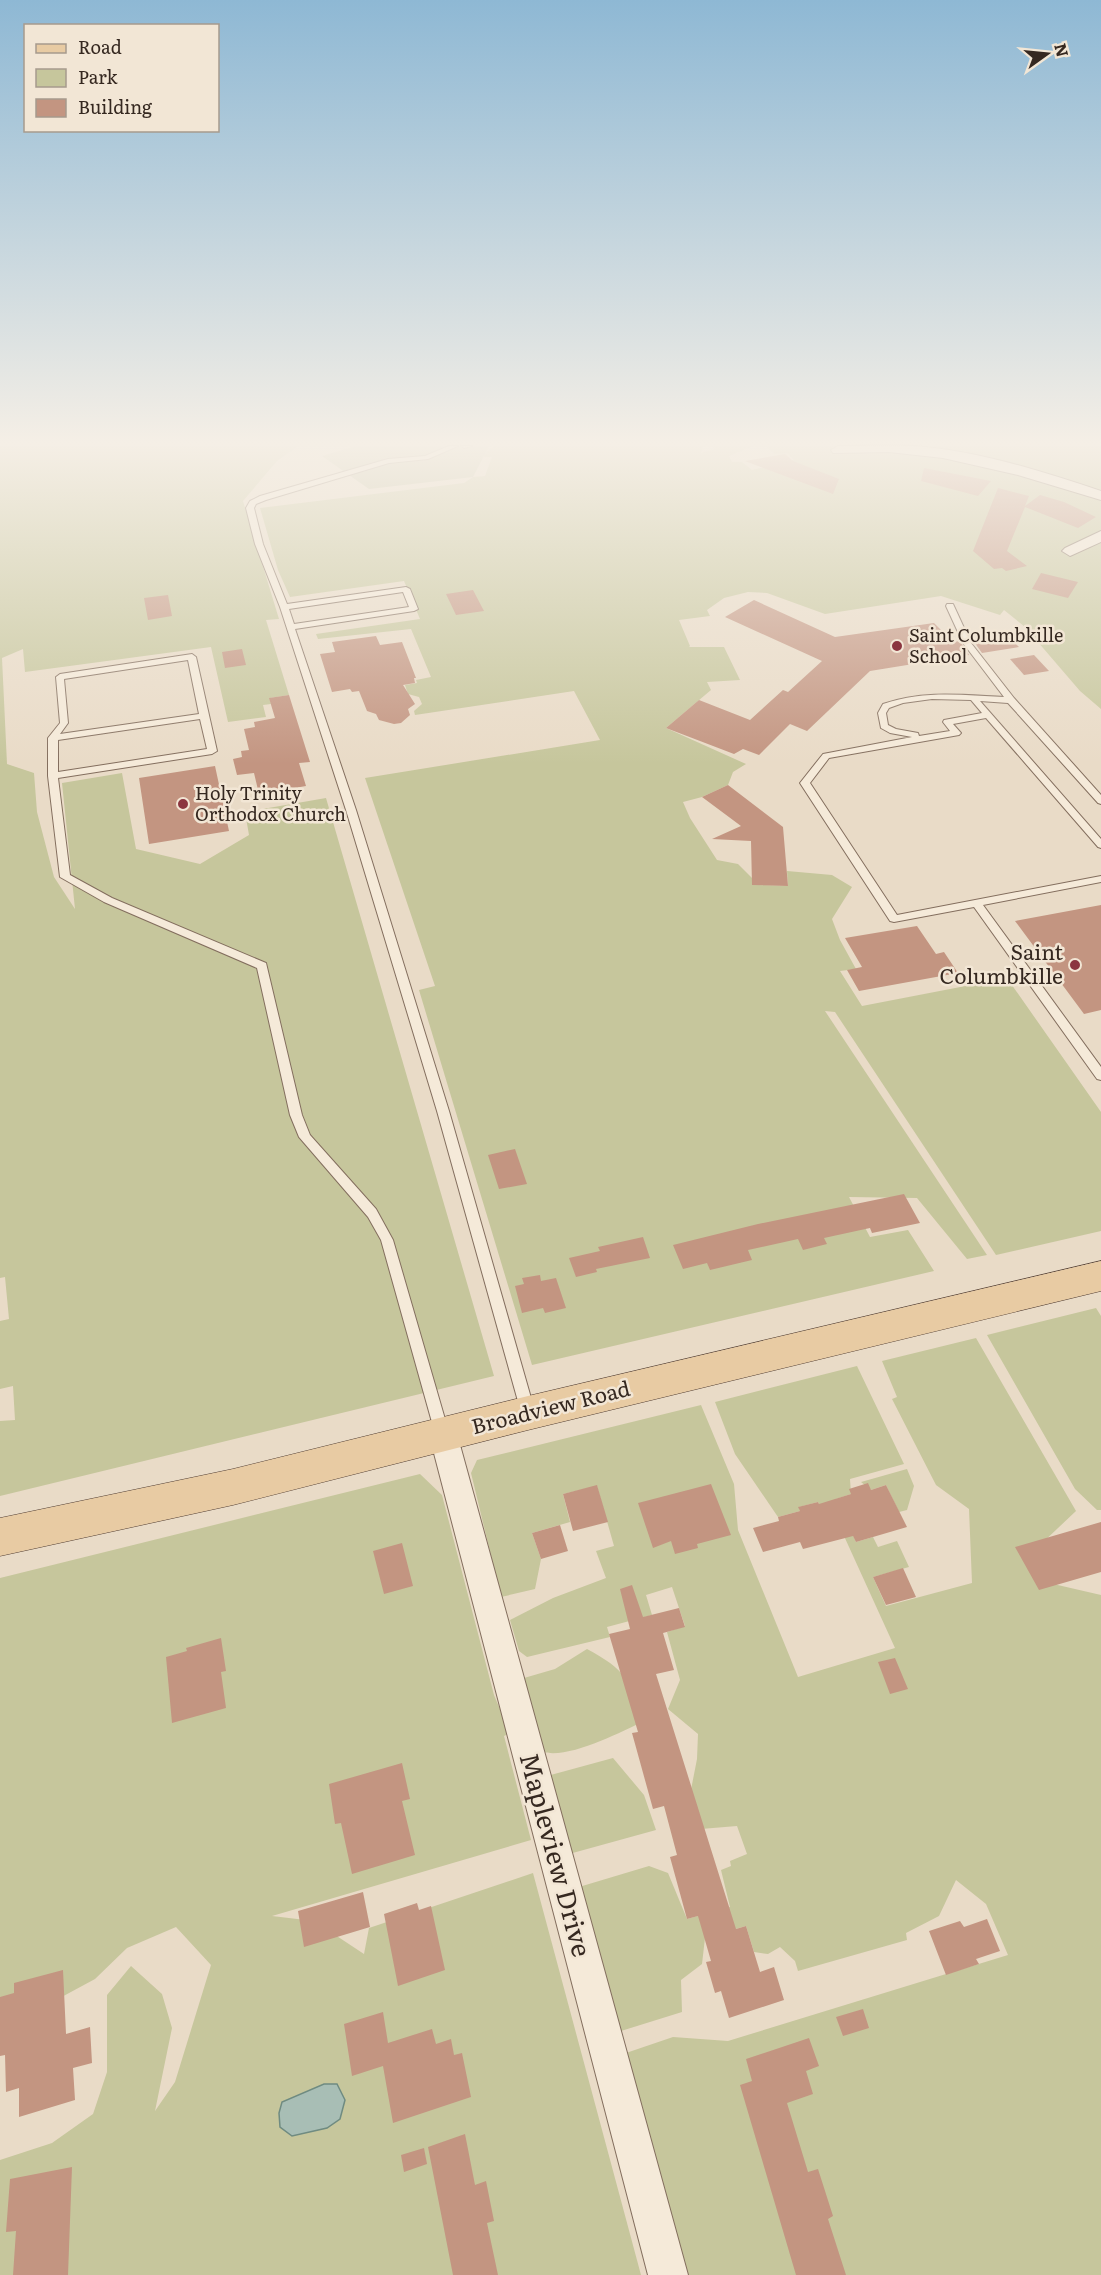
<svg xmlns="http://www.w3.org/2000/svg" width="1101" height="2275" font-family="Literata,serif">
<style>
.green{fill:#c6c69c}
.cemetery{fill:#bcbc9a}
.water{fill:#a8beb5;stroke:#6f8b81;stroke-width:1.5}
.building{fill:#c39581}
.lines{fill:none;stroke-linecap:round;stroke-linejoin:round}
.service-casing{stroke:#836e5e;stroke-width:2}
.minor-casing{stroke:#836e5e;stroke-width:2}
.primary-casing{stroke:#513d32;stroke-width:1}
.service{fill:#f5ead9;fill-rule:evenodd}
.minor{fill:#f5ead9;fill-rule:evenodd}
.primary{fill:#e8cba3;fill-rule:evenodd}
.poi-dot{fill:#8b353f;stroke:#f2e6d5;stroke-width:2}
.labels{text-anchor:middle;stroke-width:5;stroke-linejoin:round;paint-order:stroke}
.far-poi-label{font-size:18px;fill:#352820;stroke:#f2e6d5;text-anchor:start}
.poi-label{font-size:21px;fill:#352820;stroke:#f2e6d5;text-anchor:end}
.street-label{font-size:21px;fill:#352820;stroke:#f2e6d5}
.near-street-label{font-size:26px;fill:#352820;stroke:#f2e6d5}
</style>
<rect width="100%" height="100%" fill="#e9dbc7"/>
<!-- green -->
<path class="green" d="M 0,446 L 298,446 L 277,461 L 243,501 L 279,619 L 266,620 L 289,695 L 270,698 L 271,704 L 263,705 L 266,717 L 228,722 L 211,647 L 25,672 L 23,649 L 2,658 L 7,764 L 34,773 L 37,812 L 54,877 L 75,909 L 62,783 L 122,773 L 136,849 L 200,864 L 249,835 L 245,812 L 326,798 L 494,1376 L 0,1496 L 0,1421 L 15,1420 L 13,1386 L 0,1389 L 0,1321 L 9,1319 L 5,1277 L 0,1278 Z
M 494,446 L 703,446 L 701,453 L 714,449 L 712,446 L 753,446 L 729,456 L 732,462 L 742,462 L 752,470 L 794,460 L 787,453 L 775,454 L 767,447 L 758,446 L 1101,446 L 1101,709 L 1080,691 L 1025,627 L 1004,610 L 1000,615 L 941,596 L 825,614 L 767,593 L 748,592 L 724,598 L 707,610 L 710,616 L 679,620 L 690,646 L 689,647 L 724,647 L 740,680 L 707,682 L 711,690 L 666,728 L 746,764 L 733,772 L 728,785 L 702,797 L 683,802 L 690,818 L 717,860 L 738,864 L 759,885 L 788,886 L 787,871 L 832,875 L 852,887 L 832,919 L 840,940 L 856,969 L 840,971 L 862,1006 L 1007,978 L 1101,1112 L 1101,1231 L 996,1255 L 835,1012 L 825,1011 L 987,1255 L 967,1259 L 917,1198 L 849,1197 L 870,1237 L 908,1230 L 934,1271 L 532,1365 L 419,990 L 435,986 L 365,778 L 600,740 L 574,691 L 415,715 L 414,711 L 422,704 L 419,697 L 408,694 L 405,685 L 417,683 L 416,680 L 431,677 L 411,629 L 318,639 L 316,634 L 420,619 L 404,581 L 290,597 L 278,570 L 260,508 L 464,483 L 473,477 L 485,476 L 492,457 L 485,457 L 483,455 Z
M 1096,1308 L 1101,1316 L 1101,1510 L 1097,1510 L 1075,1489 L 987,1335 Z
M 976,1338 L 1076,1511 L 1039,1546 L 1036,1580 L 1101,1595 L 1101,2275 L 688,2275 L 626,2053 L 673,2037 L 728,2041 L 1008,1955 L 986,1904 L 956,1880 L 939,1916 L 906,1933 L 907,1940 L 798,1971 L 795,1961 L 780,1947 L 768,1954 L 754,1952 L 746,1926 L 705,1938 L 702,1964 L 681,1980 L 682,2012 L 621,2031 L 579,1887 L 649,1866 L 668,1873 L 687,1919 L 730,1907 L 721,1870 L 731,1866 L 730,1861 L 747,1854 L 737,1826 L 701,1829 L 688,1805 L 697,1759 L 698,1734 L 668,1709 L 680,1680 L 667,1632 L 685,1626 L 672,1587 L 646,1595 L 652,1615 L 607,1627 L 610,1637 L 527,1657 L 519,1651 L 510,1620 L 553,1598 L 606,1578 L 596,1551 L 614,1546 L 597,1486 L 563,1494 L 570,1522 L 532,1533 L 541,1559 L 535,1589 L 501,1597 L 471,1473 L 477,1460 L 701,1405 L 734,1484 L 738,1530 L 798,1677 L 895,1648 L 844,1536 L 838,1538 L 818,1502 L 799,1507 L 800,1511 L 778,1517 L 735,1454 L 715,1402 L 857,1366 L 904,1464 L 850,1479 L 851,1494 L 836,1499 L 856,1542 L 873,1537 L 878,1547 L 897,1541 L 909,1567 L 873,1577 L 886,1606 L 972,1583 L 969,1509 L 936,1485 L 892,1399 L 897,1397 L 882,1361 Z
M 907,1469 L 914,1486 L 907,1510 L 899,1512 L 886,1485 L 871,1490 L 861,1482 Z
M 420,1474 L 442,1495 L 494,1695 L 510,1733 L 504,1736 L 531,1840 L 272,1916 L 314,1921 L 364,1954 L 369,1928 L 533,1873 L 641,2275 L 0,2275 L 0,2160 L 52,2143 L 93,2114 L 107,2072 L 107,1995 L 131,1966 L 162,1994 L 172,2028 L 155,2111 L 175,2082 L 211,1965 L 176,1927 L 127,1948 L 95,1979 L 45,2006 L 0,2002 L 0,1578 Z
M 587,1649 C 626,1670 630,1680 644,1721 C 619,1733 569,1759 543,1752 L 524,1678 L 555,1669 Z
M 613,1758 L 644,1795 L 656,1830 L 569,1854 L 547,1776 Z"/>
<!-- cemetery -->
<path class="cemetery" d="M 356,446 L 489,446 L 473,477 L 369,489 L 322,456 Z"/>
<!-- water -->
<path class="water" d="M 324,2084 L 337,2084 L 345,2100 L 340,2119 L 327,2128 L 292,2136 L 280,2127 L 279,2113 L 282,2102 Z"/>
<!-- building -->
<path class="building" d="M 785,454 L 793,461 L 839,479 L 833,494 L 745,461 Z
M 924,468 L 991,481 L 978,496 L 921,481 Z
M 998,488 L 1029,496 L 1025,506 L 1040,495 L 1064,502 L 1096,517 L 1078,528 L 1025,507 L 1007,551 L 1027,566 L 1006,571 L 1002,568 L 994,569 L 973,551 Z
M 1041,573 L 1078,582 L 1068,598 L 1032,589 Z
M 473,590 L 484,611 L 456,615 L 446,594 Z
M 168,595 L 172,616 L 148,620 L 144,598 Z
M 754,600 L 835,637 L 934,623 L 953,642 L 960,641 L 969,655 L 870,671 L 807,731 L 790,724 L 759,755 L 743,749 L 734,754 L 666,728 L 699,700 L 750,720 L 783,690 L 788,692 L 822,661 L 725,617 Z
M 1005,633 L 1019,647 L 982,653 L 972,639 Z
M 376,636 L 380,645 L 402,642 L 416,678 L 414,678 L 415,683 L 403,685 L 415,704 L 408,709 L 410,715 L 401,723 L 394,724 L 379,720 L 376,714 L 367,711 L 359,691 L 352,692 L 350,689 L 332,692 L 320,654 L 335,652 L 332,642 Z
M 242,649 L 246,665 L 225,668 L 222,652 Z
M 1034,655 L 1049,671 L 1024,675 L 1010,659 Z
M 289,695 L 310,762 L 299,763 L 306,786 L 259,794 L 254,773 L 237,775 L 233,759 L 242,757 L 241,751 L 249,750 L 244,729 L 255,727 L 254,722 L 275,718 L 269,698 Z
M 215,766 L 229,831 L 149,844 L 139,778 Z
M 728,785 L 783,827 L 788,886 L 752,885 L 751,841 L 712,839 L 741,826 L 702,797 Z
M 1101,905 L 1101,1010 L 1084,1014 L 1015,921 Z
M 917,926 L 936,954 L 944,952 L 958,973 L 859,991 L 847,970 L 862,967 L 845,938 Z
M 515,1149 L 527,1184 L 499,1189 L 488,1155 Z
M 904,1194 L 920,1223 L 872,1233 L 870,1228 L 824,1238 L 827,1244 L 803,1250 L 798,1239 L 748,1250 L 752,1260 L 710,1270 L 707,1263 L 683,1269 L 673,1245 L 758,1224 Z
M 643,1237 L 650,1258 L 596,1269 L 597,1272 L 576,1277 L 569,1258 L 600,1251 L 598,1247 Z
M 540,1275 L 541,1281 L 556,1278 L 566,1308 L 545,1313 L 543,1308 L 522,1313 L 515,1286 L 524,1284 L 522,1278 Z
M 868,1483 L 871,1490 L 886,1485 L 907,1527 L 856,1542 L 853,1536 L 803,1549 L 800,1542 L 763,1552 L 753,1528 L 779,1521 L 778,1517 L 800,1511 L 798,1507 L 818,1502 L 819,1504 L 851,1494 L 849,1489 Z
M 711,1484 L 731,1535 L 697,1544 L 698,1548 L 675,1554 L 671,1541 L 653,1548 L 638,1503 Z
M 597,1485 L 608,1522 L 573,1531 L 563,1494 Z
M 1101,1522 L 1101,1572 L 1039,1590 L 1015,1547 Z
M 560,1525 L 568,1551 L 541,1559 L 532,1533 Z
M 402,1543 L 413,1586 L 384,1594 L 373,1551 Z
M 903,1568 L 916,1597 L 886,1605 L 873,1577 Z
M 632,1585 L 643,1617 L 679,1608 L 685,1627 L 663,1633 L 674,1670 L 656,1674 L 736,1929 L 746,1926 L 760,1972 L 774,1967 L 784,2000 L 729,2018 L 721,1991 L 715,1993 L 706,1962 L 711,1961 L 698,1916 L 687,1919 L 670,1857 L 677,1855 L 664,1806 L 653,1809 L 632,1733 L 638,1732 L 609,1634 L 630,1629 L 620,1589 Z
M 221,1638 L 226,1671 L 221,1672 L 226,1708 L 172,1723 L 166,1657 L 187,1651 L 186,1648 Z
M 895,1658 L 908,1689 L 890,1694 L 878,1662 Z
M 402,1763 L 410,1799 L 402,1801 L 415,1855 L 352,1874 L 341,1823 L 335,1824 L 329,1784 Z
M 363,1892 L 370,1927 L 304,1947 L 298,1911 Z
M 417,1903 L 419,1910 L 431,1906 L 445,1970 L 398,1986 L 384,1914 Z
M 987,1919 L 1000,1951 L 976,1959 L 979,1964 L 946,1975 L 929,1931 L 960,1921 L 964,1927 Z
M 63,1970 L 66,2034 L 90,2027 L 92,2063 L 73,2068 L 75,2100 L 19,2117 L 19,2088 L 6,2092 L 5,2055 L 0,2056 L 0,1997 L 14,1993 L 14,1983 Z
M 863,2009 L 869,2028 L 843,2036 L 836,2017 Z
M 383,2012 L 388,2043 L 432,2029 L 436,2044 L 451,2039 L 454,2055 L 462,2053 L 471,2097 L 393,2123 L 383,2066 L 352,2076 L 344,2024 Z
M 809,2038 L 819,2066 L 806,2071 L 813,2094 L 787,2103 L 808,2172 L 818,2169 L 833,2216 L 828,2219 L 846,2275 L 796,2275 L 740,2085 L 752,2081 L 746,2059 Z
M 465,2134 L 475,2185 L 486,2181 L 494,2221 L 487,2223 L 498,2275 L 453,2275 L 428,2147 Z
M 424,2148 L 427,2164 L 404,2172 L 401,2155 Z
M 72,2167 L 68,2275 L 13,2275 L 16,2231 L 6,2232 L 10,2179 Z"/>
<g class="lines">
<!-- service casing -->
<g class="service-casing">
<path id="service" d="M 449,446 L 458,446 L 428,459 L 389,463 L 266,500 L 256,504 L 254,508 L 263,544 L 287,604 L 406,587 L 410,589 L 418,609 L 414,611 L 295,629 L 356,810 L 449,1111 L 535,1412 L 533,1416 L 528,1418 L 523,1416 L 521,1412 L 437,1111 L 346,810 L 280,607 L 255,544 L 246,508 L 250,501 L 260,496 L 388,459 L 425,456 ZM 403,592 L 409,607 L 294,624 L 289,609 Z
M 461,446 L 472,446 L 464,448 Z
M 947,604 L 953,604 L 971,643 L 1014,698 L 1101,795 L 1101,804 L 1098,803 L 1008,703 L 980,701 L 1101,839 L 1101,848 L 1098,847 L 986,718 L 953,724 L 961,733 L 959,735 L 829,758 L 810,783 L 897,915 L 1101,876 L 1101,882 L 983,905 L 1101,1067 L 1101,1080 L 1097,1079 L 974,907 L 894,922 L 890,921 L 800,783 L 823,754 L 912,737 L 890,733 L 881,728 L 878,713 L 883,704 C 923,690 962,695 1004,697 L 963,643 L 946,606 ZM 932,699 L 971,700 L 982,713 L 944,720 L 943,722 L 950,731 L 919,736 L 918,733 L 896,729 L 888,725 L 886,713 L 889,708 L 903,703 Z
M 192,654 L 196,657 L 217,751 L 212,754 L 58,778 L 70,875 L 112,898 L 266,963 L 302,1115 L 310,1135 L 376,1209 L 393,1240 L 449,1433 L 447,1437 L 442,1439 L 437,1437 L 435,1433 L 381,1240 L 368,1217 L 299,1137 L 290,1115 L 257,968 L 104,902 L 60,877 L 48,776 L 48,738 L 60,723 L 56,677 L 60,674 ZM 188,660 L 199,714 L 60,734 L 68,723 L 64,679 ZM 200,719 L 207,749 L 58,772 L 58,740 Z"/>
</g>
<!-- minor casing -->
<g class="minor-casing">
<path id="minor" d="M 838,446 C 862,446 887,445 912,446 C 976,450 1041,471 1101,491 L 1101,500 L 1018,475 L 943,458 L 889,452 L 833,453 L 831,450 Z
M 1101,531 L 1101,542 L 1070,556 L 1062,551 L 1065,548 Z
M 443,1421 L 453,1425 L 457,1434 L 688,2275 L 648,2275 L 429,1434 L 433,1425 Z"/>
</g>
<!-- primary casing -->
<g class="primary-casing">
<path id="primary" d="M 1101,1261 L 1101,1291 L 528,1430 L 233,1505 L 0,1556 L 0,1518 L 233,1469 L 528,1396 Z"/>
</g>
<!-- service -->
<use href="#service" class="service"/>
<!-- minor -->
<use href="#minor" class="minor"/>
<!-- primary -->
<use href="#primary" class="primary"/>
</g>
<!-- sky -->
<linearGradient id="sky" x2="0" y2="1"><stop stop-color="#8eb8d4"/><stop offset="0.58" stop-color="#f5efe6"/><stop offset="1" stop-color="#f5efe6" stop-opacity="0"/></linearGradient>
<rect width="1101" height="764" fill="url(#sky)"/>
<!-- markers -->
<g class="poi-dot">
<circle cx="897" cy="646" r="6"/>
<circle cx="183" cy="804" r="6"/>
<circle cx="1075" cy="965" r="6"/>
</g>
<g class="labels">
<!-- far-poi labels -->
<g class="far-poi-label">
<text x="909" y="642">Saint Columbkille<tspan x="909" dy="21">School</tspan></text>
<text x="195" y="800">Holy Trinity<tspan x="195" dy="21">Orthodox Church</tspan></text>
</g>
<!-- poi labels -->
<g class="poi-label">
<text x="1063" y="960">Saint<tspan x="1063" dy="24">Columbkille</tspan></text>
</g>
<!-- street labels -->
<g class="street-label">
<text transform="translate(551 1408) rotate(-14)" y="7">Broadview Road</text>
</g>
<!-- near-street labels -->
<g class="near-street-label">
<text transform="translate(555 1855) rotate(75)" y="9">Mapleview Drive</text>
</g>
</g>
<!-- legend -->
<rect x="24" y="24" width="195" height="108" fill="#f2e6d5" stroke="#a69a8d" stroke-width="1.5"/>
<rect x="36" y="44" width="30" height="9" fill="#e8cba3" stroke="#a69a8d" stroke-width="1.5"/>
<text x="78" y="54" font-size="18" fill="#352820">Road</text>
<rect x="36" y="69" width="30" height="18" fill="#c6c69c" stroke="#a69a8d" stroke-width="1.5"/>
<text x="78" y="84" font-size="18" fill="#352820">Park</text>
<rect x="36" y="99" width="30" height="18" fill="#c39581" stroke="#a69a8d" stroke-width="1.5"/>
<text x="78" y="114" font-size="18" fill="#352820">Building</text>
<!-- north arrow -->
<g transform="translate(1047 54) rotate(75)" stroke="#f2e6d5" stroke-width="4.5" paint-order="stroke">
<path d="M0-4.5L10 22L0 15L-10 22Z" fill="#352820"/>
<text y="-9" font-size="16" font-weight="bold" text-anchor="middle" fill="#352820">N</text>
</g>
</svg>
